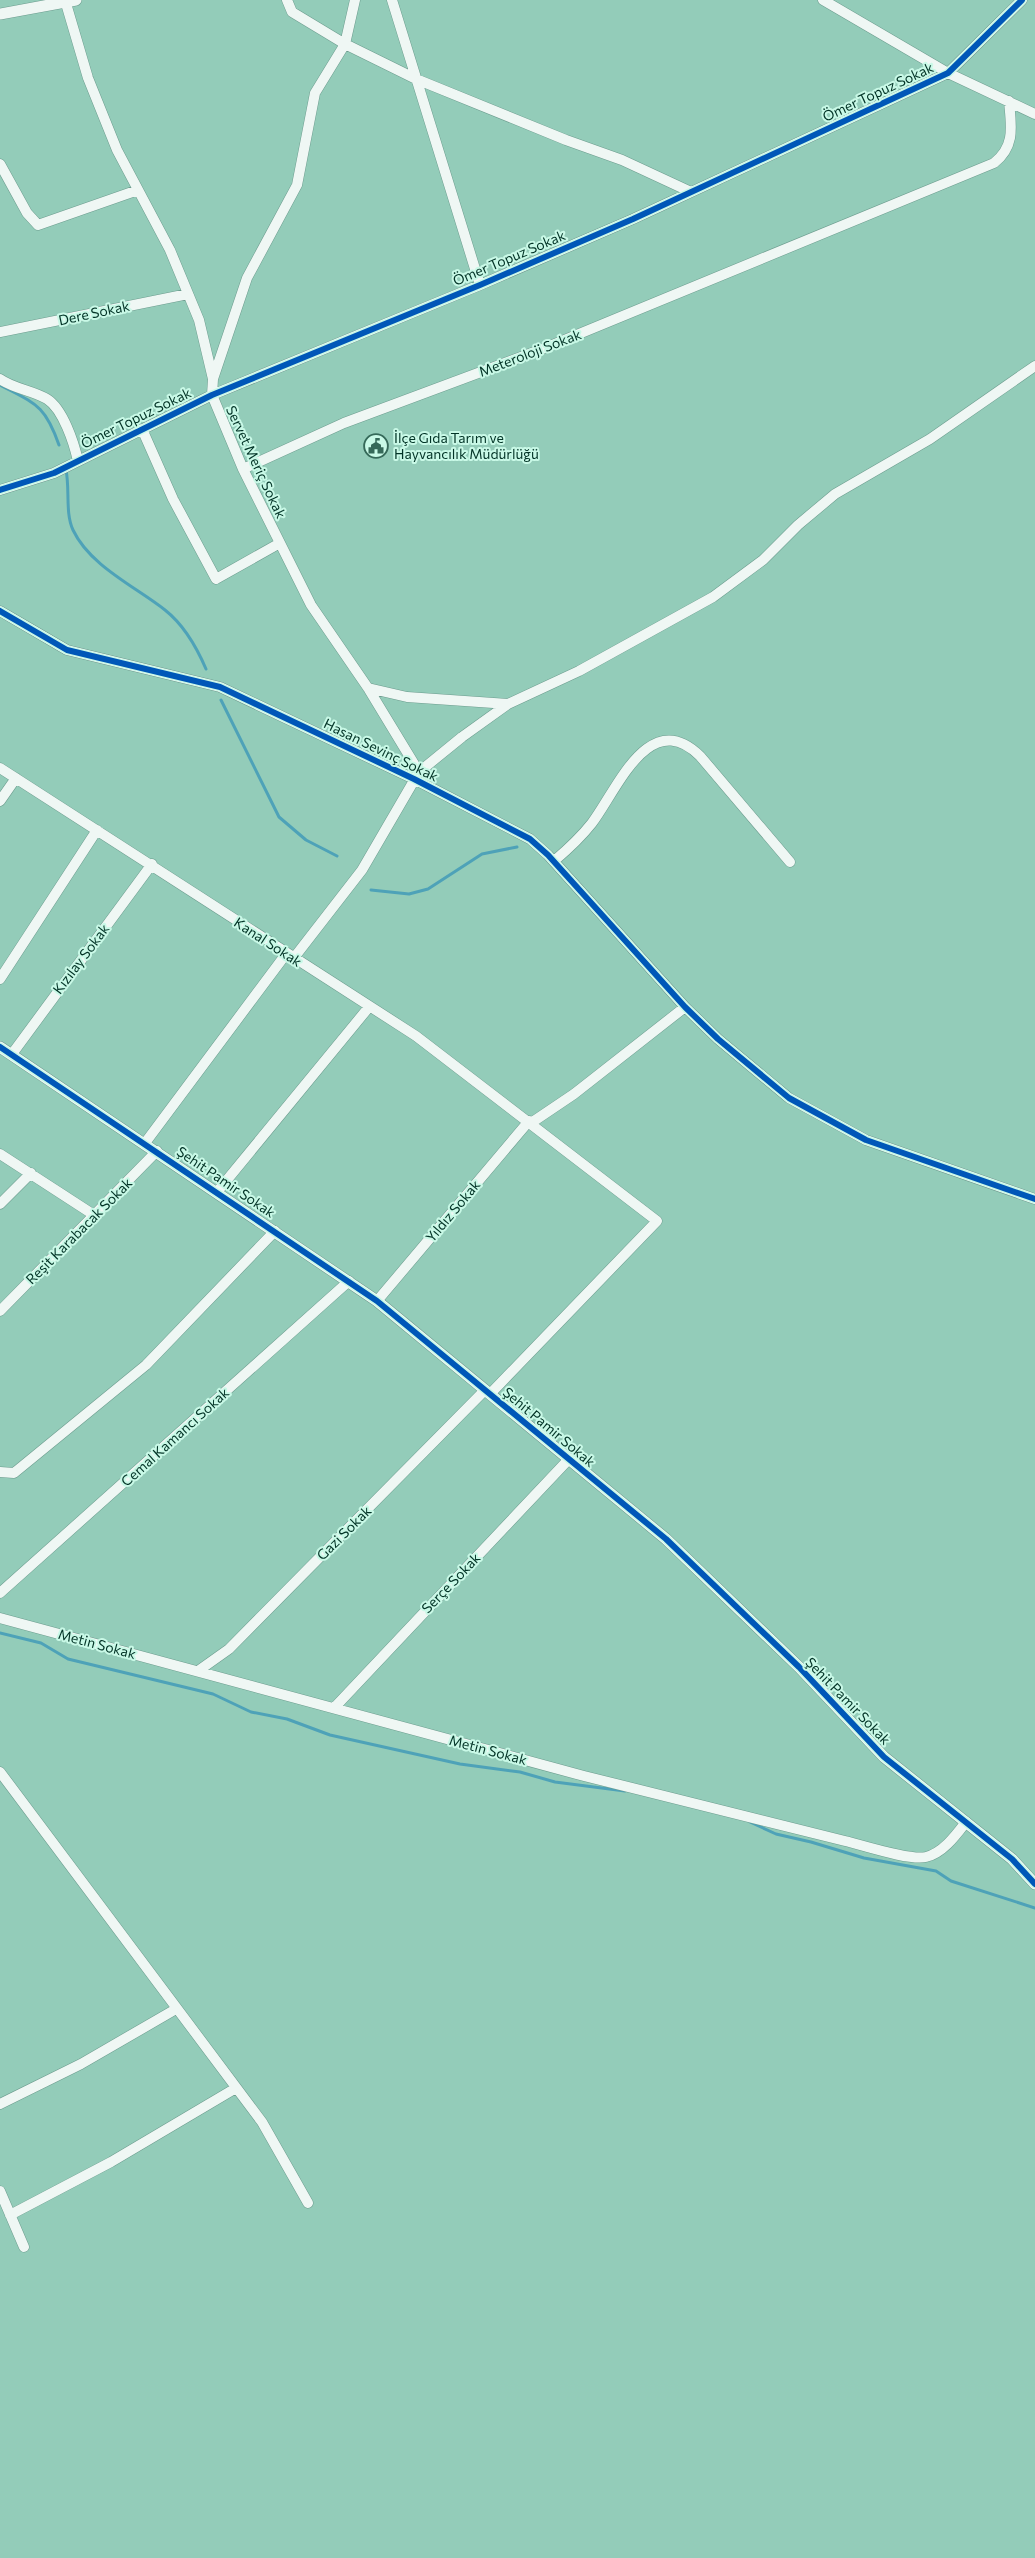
<svg xmlns="http://www.w3.org/2000/svg" width="1035" height="2558" font-family="Commissioner,sans-serif">
<style>
.lines{fill:none;stroke-linecap:round;stroke-linejoin:round}
.stream{stroke:#4ea2b8;stroke-width:3}
.minor-casing{stroke:#6c9c8e;stroke-width:11}
.tertiary-casing{stroke:#6c9c8e;stroke-width:12}
.minor{stroke:#eff7f4;stroke-width:10}
.tertiary{stroke:#eff7f4;stroke-width:11}
.cycleway-casing{stroke:#c9f9e7;stroke-width:9}
.cycleway{stroke:#0057b8;stroke-width:6}
.labels{text-anchor:middle;stroke-width:4;stroke-linejoin:round;paint-order:stroke}
.street-label{font-size:14px;fill:#023326;stroke:#c9f9e7}
.poi-label{font-size:14px;fill:#023326;stroke:#c9f9e7;text-anchor:start}
</style>
<rect width="100%" height="100%" fill="#93ccb9"/>
<g class="lines">
<!-- stream -->
<path class="stream" d="M 0,385 C 36,404 45,405 59,445
M 66,470 C 70,489 65,513 73,530 C 90,566 136,587 165,610 C 184,625 197,648 206,669
M 221,700 L 279,817 L 306,840 L 337,856
M 371,890 L 409,894 L 428,889 L 482,854 L 517,847
M 0,1633 L 41,1643 L 68,1659 L 213,1694 L 251,1712 L 287,1719 L 330,1735 L 460,1764 L 520,1772 L 555,1782 L 625,1791
M 750,1822 L 776,1834 L 811,1842 L 864,1858 L 936,1871 L 951,1881 L 1035,1908"/>
<!-- minor casing -->
<g class="minor-casing">
<path id="minor" d="M 65,0 L 88,78 L 117,150 L 170,250 L 199,320 L 213,379 L 212,395 L 243,469 L 311,605 L 368,688 L 419,772
M 287,0 L 292,12 L 345,44 L 416,79 L 566,140 L 622,160 L 691,192
M 392,0 L 480,285
M 823,0 L 948,73 L 1035,114
M 0,164 L 27,213 L 38,225 L 138,190
M 0,332 L 188,294
M 0,379 C 14,389 32,390 47,399 C 63,409 74,443 78,461
M 213,379 L 247,278 L 297,185 L 315,93 L 345,44 L 355,0
M 142,429 L 173,499 L 216,579 L 280,543
M 243,469 L 344,423 L 540,350 L 994,163 C 1016,146 1011,125 1009,101
M 0,490 L 54,473 L 212,395 L 480,285 L 633,219 L 948,73 L 1022,0
M 0,611 L 67,650 L 220,687 L 414,779 L 530,839 L 548,855 L 685,1007 L 718,1039 L 789,1098 L 866,1140 L 1035,1199
M 368,688 L 407,697 L 508,704
M 0,768 L 416,1036 L 657,1221 L 490,1394
M 0,801 L 16,778
M 554,861 C 567,850 581,837 592,823 C 617,790 649,706 700,756 L 790,862
M 293,959 L 362,870 L 419,772 L 462,737 L 508,704 L 579,671 L 713,597 L 763,560 L 798,525 L 835,494 L 930,439 L 1035,366
M 0,979 L 97,830
M 12,1054 L 152,864
M 531,1123 L 574,1094 L 685,1007
M 145,1143 L 286,954
M 0,1154 L 94,1215
M 217,1192 L 369,1007
M 0,1204 L 31,1173
M 377,1301 L 529,1121
M 0,1311 L 157,1151
M 0,1472 L 14,1473 L 146,1365 L 275,1231
M 0,1593 L 349,1281
M 0,1618 L 584,1776 L 845,1841 C 862,1845 910,1861 926,1857 C 943,1853 956,1835 966,1822
M 198,1671 L 229,1649 L 485,1390
M 334,1708 L 569,1459
M 0,1772 L 262,2122 L 308,2203
M 0,2104 L 81,2064 L 176,2009
M 0,2191 L 24,2247
M 10,2215 L 111,2162 L 236,2088"/>
</g>
<!-- tertiary casing -->
<g class="tertiary-casing">
<path id="tertiary" d="M 0,14 L 76,0
M 0,1047 L 377,1301 L 666,1539 L 799,1667 L 884,1757 L 1012,1859 L 1035,1884"/>
</g>
<!-- minor -->
<use href="#minor" class="minor"/>
<!-- tertiary -->
<use href="#tertiary" class="tertiary"/>
<!-- cycleway casing -->
<g class="cycleway-casing">
<path id="cycleway" d="M 0,490 L 54,473 L 212,395 L 480,285 L 633,219 L 948,73 L 1022,0
M 0,611 L 67,650 L 220,687 L 414,779 L 530,839 L 548,855 L 685,1007 L 718,1039 L 789,1098 L 866,1140 L 1035,1199
M 0,1047 L 377,1301 L 666,1539 L 799,1667 L 884,1757 L 1012,1859 L 1035,1884"/>
</g>
<!-- cycleway -->
<use href="#cycleway" class="cycleway"/>
</g>
<!-- icons -->
<defs>
<g id="civic-ring" transform="scale(1.25)"><circle r="9.5" fill="#c9f9e7" stroke="#356959" stroke-width="1.5"/><path d="M-.6-6.5H3V-4.5H.6V-3L4-1V1h2V6H-6V1h2V-1L-.6-3ZM-1.2 2.5V6h2.4V2.5Z" fill="#356959"/></g>
</defs>
<g fill-rule="evenodd">
<use href="#civic-ring" x="376" y="446"/>
</g>
<g class="labels">
<!-- street labels -->
<g class="street-label">
<text transform="translate(878 92) rotate(-25)" y="5">Ömer Topuz Sokak</text>
<text transform="translate(509 258) rotate(-23)" y="5">Ömer Topuz Sokak</text>
<text transform="translate(94 313) rotate(-12)" y="5">Dere Sokak</text>
<text transform="translate(530 353) rotate(-21)" y="5">Meteroloji Sokak</text>
<text transform="translate(136 418) rotate(-26)" y="5">Ömer Topuz Sokak</text>
<text transform="translate(256 462) rotate(65)" y="5">Servet Meriç Sokak</text>
<text transform="translate(381 750) rotate(26)" y="5">Hasan Sevinç Sokak</text>
<text transform="translate(268 942) rotate(33)" y="5">Kanal Sokak</text>
<text transform="translate(81 959) rotate(-53)" y="5">Kızılay Sokak</text>
<text transform="translate(226 1182) rotate(34)" y="5">Şehit Pamir Sokak</text>
<text transform="translate(453 1211) rotate(-50)" y="5">Yıldız Sokak</text>
<text transform="translate(79 1231) rotate(-45)" y="5">Reşit Karabacak Sokak</text>
<text transform="translate(549 1427) rotate(40)" y="5">Şehit Pamir Sokak</text>
<text transform="translate(175 1437) rotate(-42)" y="5">Cemal Kamancı Sokak</text>
<text transform="translate(344 1533) rotate(-45)" y="5">Gazi Sokak</text>
<text transform="translate(451 1583) rotate(-46)" y="5">Serçe Sokak</text>
<text transform="translate(97 1644) rotate(15)" y="5">Metin Sokak</text>
<text transform="translate(848 1701) rotate(46)" y="5">Şehit Pamir Sokak</text>
<text transform="translate(488 1750) rotate(15)" y="5">Metin Sokak</text>
</g>
<!-- poi labels -->
<g class="poi-label">
<text x="394" y="443">İlçe Gıda Tarım ve<tspan x="394" dy="16">Hayvancılık Müdürlüğü</tspan></text>
</g>
</g>
</svg>
